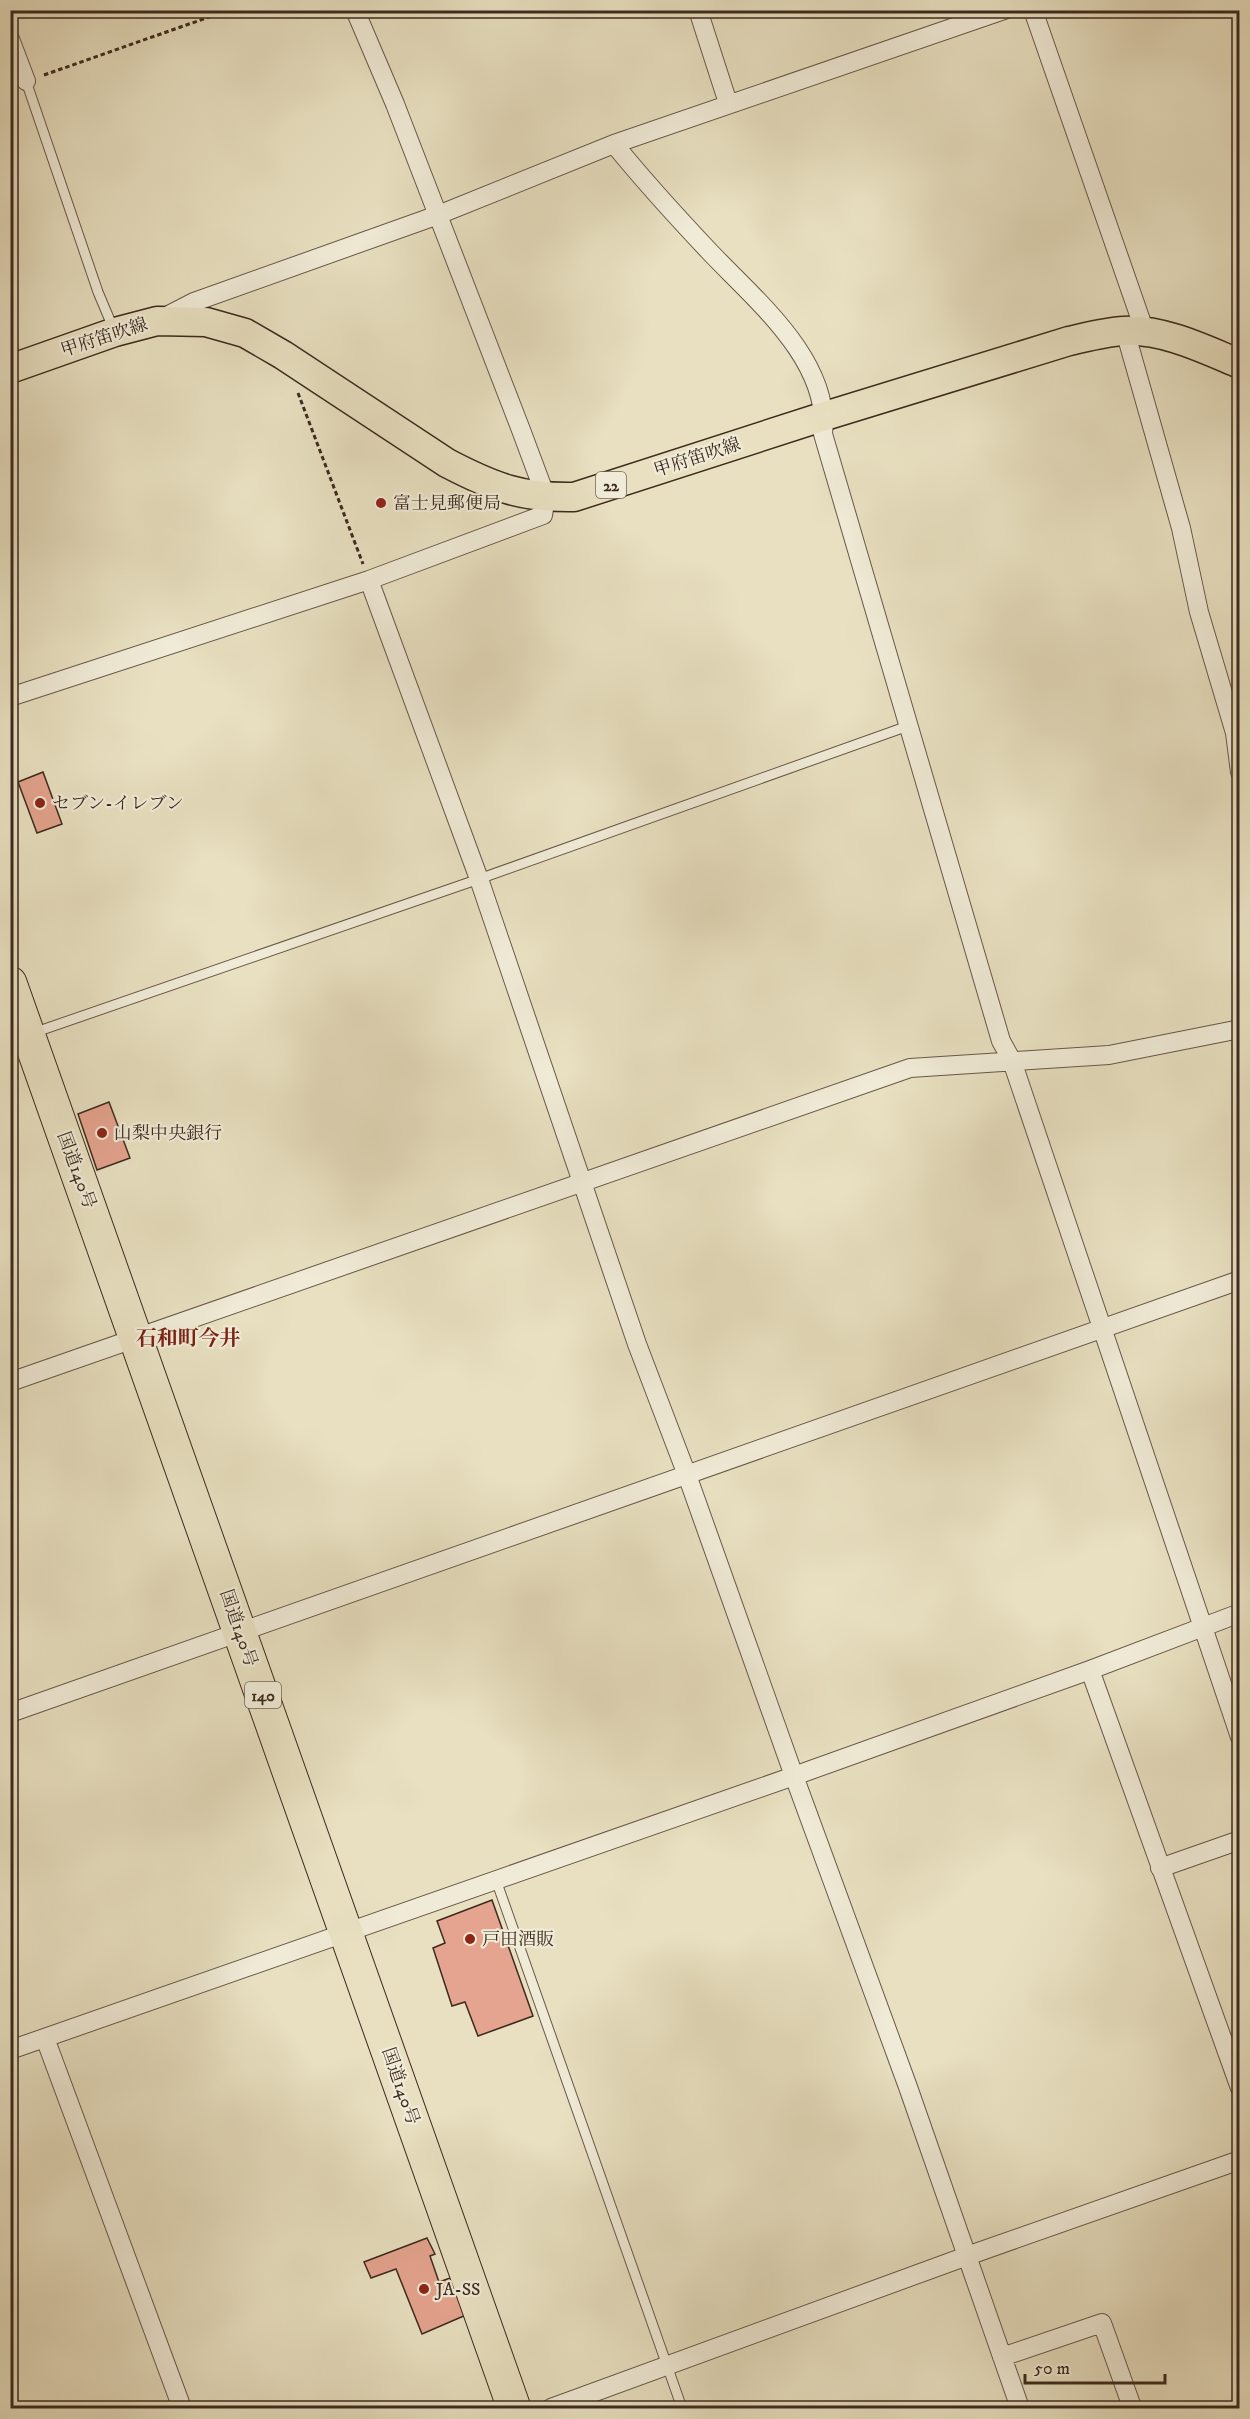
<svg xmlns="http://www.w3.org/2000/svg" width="1250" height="2419" font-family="'IM FELL DW Pica','Noto Serif JP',serif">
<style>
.building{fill:#e5a48f;stroke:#3d2a1f;stroke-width:1.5}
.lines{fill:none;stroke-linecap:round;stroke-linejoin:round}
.lane-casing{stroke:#685848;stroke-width:11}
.street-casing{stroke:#685848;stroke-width:20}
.primary-casing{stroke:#3d2a1f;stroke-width:31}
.highway-casing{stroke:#3d2a1f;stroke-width:35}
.path{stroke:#3d2a1f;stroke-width:3;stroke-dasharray:4.5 3;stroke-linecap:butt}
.lane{stroke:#f0ebd7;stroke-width:9}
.street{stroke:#f0ebd7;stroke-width:18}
.primary{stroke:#e8e0c1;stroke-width:28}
.highway{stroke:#e8e0c1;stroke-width:33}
.poi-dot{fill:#8f2418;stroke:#f0ebd7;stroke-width:2}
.labels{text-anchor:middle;stroke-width:4.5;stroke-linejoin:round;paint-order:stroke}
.shield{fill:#f0ebd7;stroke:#736456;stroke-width:1.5}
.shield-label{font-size:16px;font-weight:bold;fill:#3d2a1f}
.street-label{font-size:18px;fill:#3d2a1f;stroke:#f0ebd7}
.poi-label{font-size:18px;fill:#3d2a1f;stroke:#f0ebd7;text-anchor:start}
.quarter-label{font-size:21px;font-weight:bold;fill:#7a1f14;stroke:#f0ebd7}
</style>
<rect width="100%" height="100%" fill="#e8e0c1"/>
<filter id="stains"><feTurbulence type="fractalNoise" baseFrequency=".00333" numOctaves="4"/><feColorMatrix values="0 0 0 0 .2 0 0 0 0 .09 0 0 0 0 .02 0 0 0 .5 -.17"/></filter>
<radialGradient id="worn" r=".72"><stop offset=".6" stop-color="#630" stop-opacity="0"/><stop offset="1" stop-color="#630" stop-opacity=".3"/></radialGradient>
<!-- building -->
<path class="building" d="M 43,772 L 62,824 L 37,833 L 18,782 Z
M 109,1102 L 130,1158 L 97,1170 L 78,1114 Z
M 492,1900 L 533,2016 L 478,2036 L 465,2002 L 452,2006 L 433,1948 L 445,1943 L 437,1921 Z
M 427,2238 L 435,2254 L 430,2256 L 439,2282 L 453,2277 L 466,2315 L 422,2334 L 396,2269 L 371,2278 L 364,2262 Z"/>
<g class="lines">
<!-- lane casing -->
<g class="lane-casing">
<path id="lane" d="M 26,81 L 98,292 L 114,330
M 33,1033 L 479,879 L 908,726
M 496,1880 L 682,2408"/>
</g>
<!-- street casing -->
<g class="street-casing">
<path id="street" d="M 698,10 L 728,103
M 1033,10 L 1145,332
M 10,39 L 26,81
M 614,144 C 644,181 676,216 708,250 C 754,299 831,360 823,434 L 1001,1041 L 1012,1061 L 1240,1737
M 161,319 L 194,302 L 438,215 L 614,144 L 1004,10
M 1125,331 L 1181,528 L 1199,612 L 1235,733 L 1240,772
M 369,580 L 479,879 L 637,1344 L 687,1475 L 794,1776 L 908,2087 L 1020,2408
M 10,697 L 369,580 L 543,515 L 546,497 L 521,430 L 395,104 L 355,10
M 10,1382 L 910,1068 L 1109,1055 L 1240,1029
M 1090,1670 L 1240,2088
M 10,1713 L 1240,1280
M 1160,1868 L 1240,1840
M 45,2038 L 182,2408
M 10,2050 L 794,1776 L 1090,1670 L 1240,1613
M 1002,2357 L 1102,2323 L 1132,2407 L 1129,2408
M 551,2408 L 967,2256 L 1240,2160"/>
</g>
<!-- primary casing -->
<g class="primary-casing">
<path id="primary" d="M 10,369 L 115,332 L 157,321 L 206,322 L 245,333 L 283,355 L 447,463 C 493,487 521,498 574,497 L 825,416 L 1069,341 C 1087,337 1105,332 1124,331 C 1164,329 1204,349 1240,364"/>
</g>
<!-- highway casing -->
<g class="highway-casing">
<path id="highway" d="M 10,983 L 514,2408"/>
</g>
<!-- path -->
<path class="path" d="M 44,75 L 229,10
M 298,393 L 363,564"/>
<!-- lane -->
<use href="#lane" class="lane"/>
<!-- street -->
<use href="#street" class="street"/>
<!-- primary -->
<use href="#primary" class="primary"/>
<!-- highway -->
<use href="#highway" class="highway"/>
</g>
<!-- markers -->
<g class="poi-dot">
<circle cx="381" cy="503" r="6"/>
<circle cx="40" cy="803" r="6"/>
<circle cx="102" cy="1133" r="6"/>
<circle cx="470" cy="1939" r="6"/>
<circle cx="424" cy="2289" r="6"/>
</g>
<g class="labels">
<!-- shield labels -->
<g class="shield">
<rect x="596" y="472" width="30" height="26" rx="4.5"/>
<rect x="245" y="1682" width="36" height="26" rx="4.5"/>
</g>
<g class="shield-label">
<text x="611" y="491">22</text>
<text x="263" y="1701">140</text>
</g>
<!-- street labels -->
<g class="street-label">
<text transform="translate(104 337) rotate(-18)" y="6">甲府笛吹線</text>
<text transform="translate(697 457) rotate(-18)" y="6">甲府笛吹線</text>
<text transform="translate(77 1170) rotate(70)" y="6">国道140号</text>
<text transform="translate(239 1628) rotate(71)" y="6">国道140号</text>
<text transform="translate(401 2086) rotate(71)" y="6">国道140号</text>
</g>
<!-- poi labels -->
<g class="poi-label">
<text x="393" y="509">富士見郵便局</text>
<text x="52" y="809">セブン-イレブン</text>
<text x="114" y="1139">山梨中央銀行</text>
<text x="482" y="1945">戸田酒販</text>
<text x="436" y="2295">JA-SS</text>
</g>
<!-- quarter labels -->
<g class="quarter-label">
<text x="188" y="1345">石和町今井</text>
</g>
</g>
<!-- margin -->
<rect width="1250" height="2419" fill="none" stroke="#e8e0c1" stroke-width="36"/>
<rect x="12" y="12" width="1226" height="2395" fill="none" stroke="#3d2a1f" stroke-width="3"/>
<rect x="18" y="18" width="1214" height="2383" fill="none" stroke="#3d2a1f" stroke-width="1.5"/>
<!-- scale -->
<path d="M1025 2374v9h140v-9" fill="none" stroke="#3d2a1f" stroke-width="3"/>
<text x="1034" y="2374" font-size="18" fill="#3d2a1f" stroke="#f0ebd7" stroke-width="4.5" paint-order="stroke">50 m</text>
<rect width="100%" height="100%" filter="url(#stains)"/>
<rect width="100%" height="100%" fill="url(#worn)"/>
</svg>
